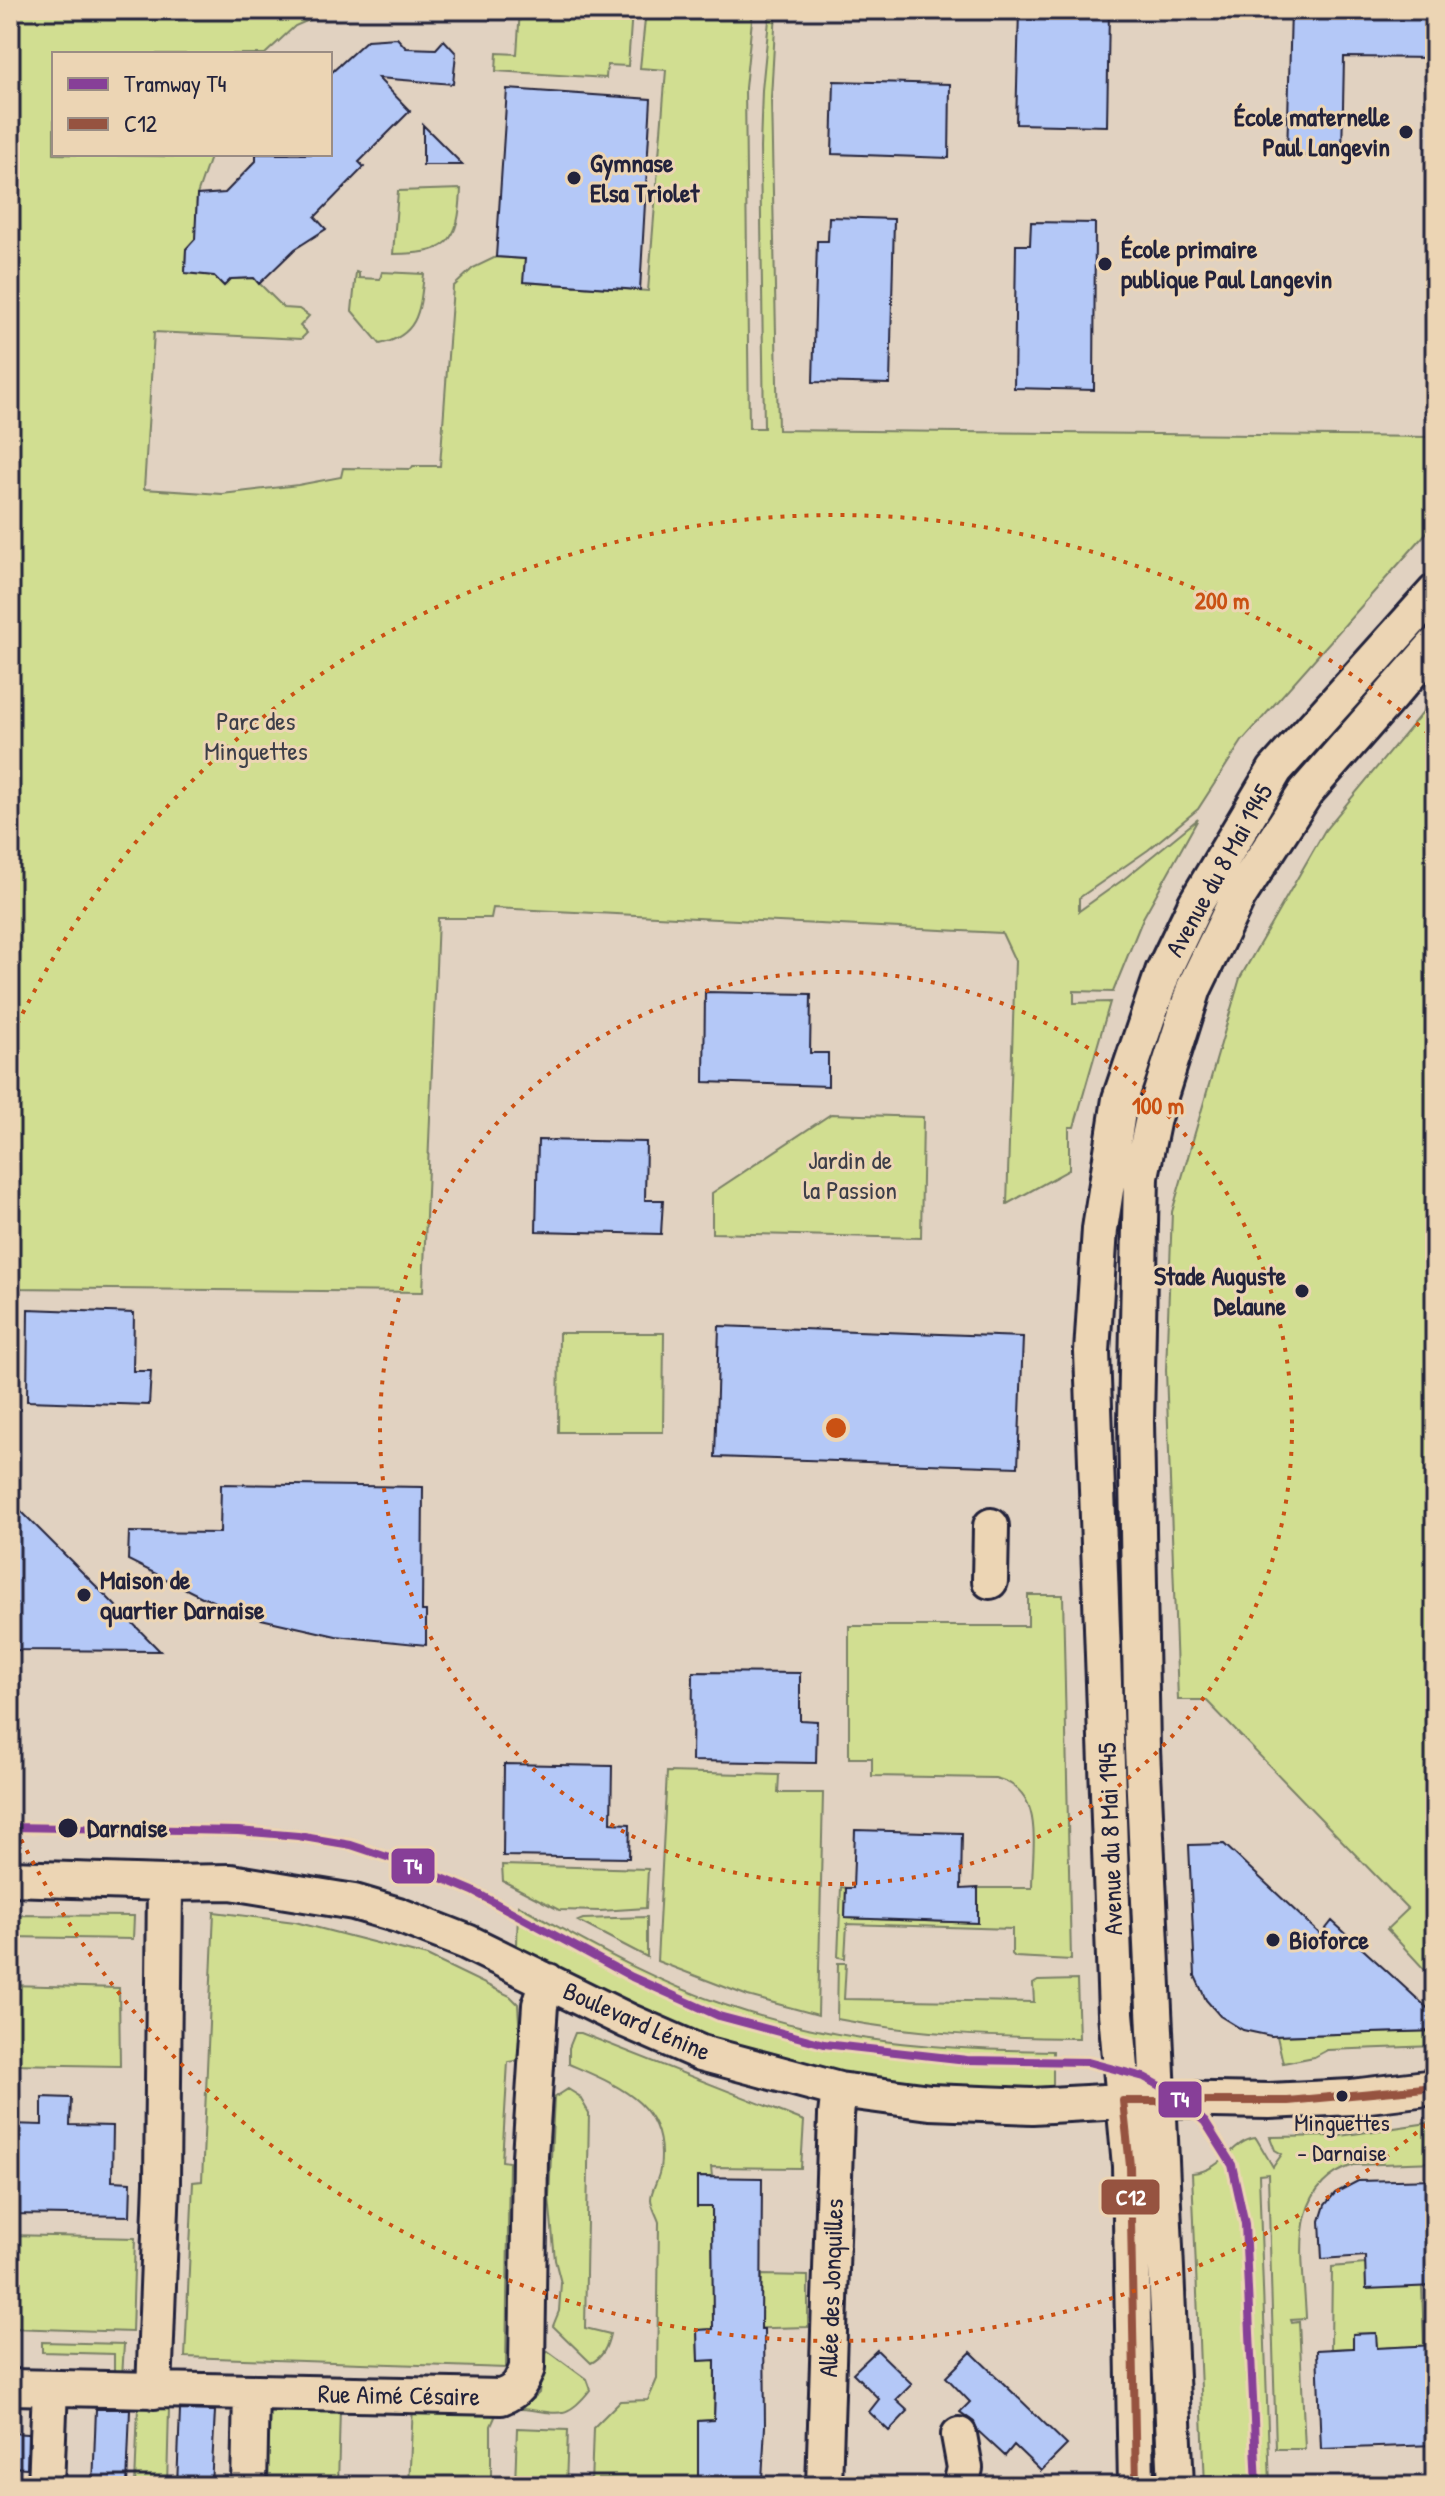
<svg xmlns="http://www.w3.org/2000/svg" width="1445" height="2496" font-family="'Patrick Hand',sans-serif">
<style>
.green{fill:#d1de91;stroke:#7a8066;stroke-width:2}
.building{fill:#b4c8f7;stroke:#22223b;stroke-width:2}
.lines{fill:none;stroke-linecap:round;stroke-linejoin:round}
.minor-casing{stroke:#22223b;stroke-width:40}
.minor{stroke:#ecd5b4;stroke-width:34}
.bus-1-casing{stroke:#ecd5b4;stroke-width:14}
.bus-1{stroke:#965340;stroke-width:8}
.tram-1-casing{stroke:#ecd5b4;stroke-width:14}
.tram-1{stroke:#873f98;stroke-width:8}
.ring{fill:none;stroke:#ca5113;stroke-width:4;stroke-dasharray:4 8}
.poi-dot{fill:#22223b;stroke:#ecd5b4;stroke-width:3}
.labels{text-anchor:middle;stroke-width:6;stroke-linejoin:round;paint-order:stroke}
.bus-label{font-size:24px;fill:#22223b;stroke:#ecd5b4}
.poi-label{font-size:26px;font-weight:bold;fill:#22223b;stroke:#ecd5b4;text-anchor:start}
.park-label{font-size:26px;fill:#3c3e48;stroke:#ecd5b4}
.street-label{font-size:26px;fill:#22223b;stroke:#ecd5b4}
.stop-label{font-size:26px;font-weight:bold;fill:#22223b;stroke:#ecd5b4;text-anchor:start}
.centre{fill:#ca5113;stroke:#ecd5b4;stroke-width:4}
.ring-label{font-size:24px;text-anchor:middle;font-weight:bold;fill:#ca5113;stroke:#ecd5b4;stroke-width:6;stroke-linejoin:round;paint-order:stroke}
.line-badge{stroke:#ecd5b4;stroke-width:3}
.badge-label{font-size:22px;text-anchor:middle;font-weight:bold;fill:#fff}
</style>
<rect width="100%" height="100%" fill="#e1d2c1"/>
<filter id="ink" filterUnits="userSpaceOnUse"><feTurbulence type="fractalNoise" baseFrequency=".0125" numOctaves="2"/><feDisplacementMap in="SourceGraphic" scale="16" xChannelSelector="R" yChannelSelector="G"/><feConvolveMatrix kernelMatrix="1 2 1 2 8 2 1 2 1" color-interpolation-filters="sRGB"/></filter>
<g filter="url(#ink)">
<!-- green -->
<path class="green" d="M 10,10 L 316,10 L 316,17 L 295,26 L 265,54 L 54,54 L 54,154 L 210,157 L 197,195 L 196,223 L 204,231 L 186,249 L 185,272 L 208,275 L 210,272 L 224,286 L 231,279 L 254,278 L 284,308 L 299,309 L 309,316 L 300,326 L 307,333 L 301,339 L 154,332 L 144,489 L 222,494 L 298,485 L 341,477 L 343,468 L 411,469 L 413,466 L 440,466 L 453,287 L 473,268 L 496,257 L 525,259 L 524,282 L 648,291 L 666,70 L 640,68 L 646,10 L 753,10 L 745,88 L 749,428 L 764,428 L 760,148 L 762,90 L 770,10 L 776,10 L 771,98 L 778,430 L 1435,437 L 1435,523 L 1242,741 L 1198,809 L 1148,850 L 1079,898 L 1079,911 L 1124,879 L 1198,819 L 1143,918 L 1113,992 L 1074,991 L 1074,1003 L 1110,1002 L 1074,1127 L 1069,1127 L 1069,1170 L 1007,1204 L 1015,961 L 1002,933 L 493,908 L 491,918 L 438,918 L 423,1292 L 10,1288 Z
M 520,10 L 632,10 L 628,66 L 607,65 L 606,78 L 496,71 L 497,53 L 517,54 Z
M 461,189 C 459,244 447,254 393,254 L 398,191 Z
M 356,272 L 359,273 L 359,278 L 380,279 L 382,272 L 424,274 C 420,308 420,335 380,344 L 352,311 Z
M 1435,697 L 1435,1981 L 1387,1929 L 1408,1909 L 1206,1700 L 1178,1700 L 1166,1370 L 1172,1212 L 1240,978 L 1325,830 Z
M 831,1114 L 923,1117 L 921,1238 L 712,1233 L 712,1193 Z
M 559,1333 L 664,1333 L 663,1432 L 558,1432 Z
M 1028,1595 L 1063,1595 L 1071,1960 L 1015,1957 L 1012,1954 L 1012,1929 L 847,1924 L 845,1958 L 838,1957 L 841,1887 L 846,1888 L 845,1918 L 978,1923 L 978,1888 L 1032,1888 C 1032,1847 1046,1789 995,1778 L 872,1776 L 872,1758 L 849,1758 L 849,1626 L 1028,1626 Z
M 667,1772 L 779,1775 L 778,1793 L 823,1793 L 818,2015 L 748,1996 L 657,1961 Z
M 502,1865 L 648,1869 L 646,1908 L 600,1911 L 559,1910 L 503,1881 Z
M 518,1905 C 585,1941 652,1981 725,2005 C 832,2042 941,2050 1053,2051 L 1053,2090 C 966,2087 877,2085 792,2063 C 694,2038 607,1991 517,1946 Z
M 214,1912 L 295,1922 L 427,1956 L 510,1996 L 518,2004 L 521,2060 L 508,2062 L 502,2161 L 509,2162 L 506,2368 L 185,2357 L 193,2182 L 202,2181 Z
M 10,1915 L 134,1916 L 133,1939 L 10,1937 Z
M 647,1917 L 647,1957 L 578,1921 L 583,1919 Z
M 838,1963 L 846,1963 L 844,1999 L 1034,2002 L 1033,1984 L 1038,1981 L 1077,1980 L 1079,2038 C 997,2037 918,2035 837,2019 Z
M 10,1985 L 119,1988 L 120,2066 L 10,2064 Z
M 1435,2031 L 1435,2046 L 1327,2050 L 1314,2057 L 1283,2063 L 1277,2036 Z
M 575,2033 L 581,2033 L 804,2121 L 801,2168 L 711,2167 L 712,2177 L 697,2177 L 697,2206 L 712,2207 L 713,2294 L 761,2295 L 762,2275 L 808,2276 L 808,2327 L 697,2330 L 698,2361 L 715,2360 L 714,2420 L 698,2421 L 698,2486 L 591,2486 L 593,2428 L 620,2401 L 648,2400 L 657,2379 L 659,2222 C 657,2216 651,2205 651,2199 C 651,2190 659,2179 660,2169 C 669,2104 619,2086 569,2064 L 569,2048 Z
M 568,2089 L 579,2096 L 589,2113 L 585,2328 L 610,2334 C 607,2347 603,2357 591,2363 L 553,2326 L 559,2311 L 561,2283 L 555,2260 L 549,2197 L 554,2098 Z
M 1435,2122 L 1435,2162 L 1354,2165 C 1285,2187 1304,2261 1306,2318 L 1291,2319 L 1292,2322 L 1299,2321 L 1305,2449 L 1276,2449 L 1268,2174 L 1259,2175 L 1270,2486 L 1205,2486 L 1192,2173 C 1225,2170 1232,2140 1256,2138 L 1273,2167 L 1282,2154 L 1275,2150 L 1270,2137 L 1340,2136 Z
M 10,2235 L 135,2238 L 132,2332 L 10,2328 Z
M 1365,2264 L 1422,2286 L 1424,2346 L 1377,2348 L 1375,2333 L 1353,2334 L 1353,2348 L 1331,2349 L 1332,2267 Z
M 42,2342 L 124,2344 L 122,2378 L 114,2377 L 114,2354 L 42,2352 Z
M 548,2351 L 586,2379 L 590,2390 C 565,2422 558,2412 521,2409 L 539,2393 L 542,2365 L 540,2354 Z
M 263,2401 L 340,2407 L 338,2486 L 261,2486 Z
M 413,2406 L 498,2410 L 491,2426 L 491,2486 L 409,2486 Z
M 138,2407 L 169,2408 L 167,2486 L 135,2486 Z
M 517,2428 L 568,2430 L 566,2486 L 515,2486 Z"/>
<!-- building -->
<path class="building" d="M 1019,10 L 1109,10 L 1107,126 L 1016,124 Z
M 1291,10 L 1435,10 L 1435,58 L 1344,57 L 1342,156 L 1287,155 Z
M 397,38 L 406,48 L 436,49 L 444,40 L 456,53 L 453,84 L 378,78 L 410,111 L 359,162 L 364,167 L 315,217 L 326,229 L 295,249 L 259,284 L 254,278 L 231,279 L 224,286 L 214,276 L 185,273 L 186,249 L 195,239 L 197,195 L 225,193 L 256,161 L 256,154 L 330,154 L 330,74 L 367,40 Z
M 834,81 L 950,84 L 949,158 L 832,154 Z
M 507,89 L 651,99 L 640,290 L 523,282 L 525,259 L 496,257 Z
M 423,125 L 463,165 L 423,165 Z
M 829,217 L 894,219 L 890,384 L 813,382 L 817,241 L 828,241 Z
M 1031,222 L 1095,223 L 1094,390 L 1014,388 L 1016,245 L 1030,245 Z
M 705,992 L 811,994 L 810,1053 L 828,1053 L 828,1086 L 704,1082 Z
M 538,1140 L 646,1142 L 645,1200 L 663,1200 L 661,1234 L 536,1231 Z
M 28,1309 L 134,1313 L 133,1371 L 151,1371 L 149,1405 L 27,1401 Z
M 719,1326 L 1023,1337 L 1018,1467 L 715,1457 Z
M 221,1484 L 423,1487 L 422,1611 L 426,1611 L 426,1645 L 336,1636 L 261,1619 L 202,1597 L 128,1560 L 129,1532 L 220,1533 Z
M 10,1500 L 105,1595 L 160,1651 L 10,1650 Z
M 693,1672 L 800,1673 L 800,1720 L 817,1721 L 816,1763 L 692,1761 Z
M 504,1764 L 612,1766 L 611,1823 L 630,1824 L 629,1858 L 503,1856 Z
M 855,1830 L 962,1833 L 961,1889 L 978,1888 L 978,1923 L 845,1918 L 846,1888 L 853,1888 Z
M 1224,1844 L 1321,1935 L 1332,1921 L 1435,2015 L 1435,2031 L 1271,2036 L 1243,2030 L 1220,2016 L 1206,2000 L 1195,1976 L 1189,1845 Z
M 42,2097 L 71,2098 L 70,2125 L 113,2126 L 112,2181 L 131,2182 L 130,2216 L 10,2214 L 10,2124 L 42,2125 Z
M 697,2177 L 762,2178 L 761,2329 L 764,2329 L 765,2426 L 762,2480 L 748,2479 L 748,2486 L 698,2486 L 698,2421 L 714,2420 L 715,2391 L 715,2360 L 698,2361 L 697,2330 L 713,2329 L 712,2207 L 697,2207 Z
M 1435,2179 L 1435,2286 L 1366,2289 L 1365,2256 L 1322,2259 L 1320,2221 L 1325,2205 L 1335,2193 L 1358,2181 Z
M 1376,2333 L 1377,2348 L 1435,2345 L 1435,2445 L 1321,2449 L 1317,2350 L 1353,2348 L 1353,2334 Z
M 877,2350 L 912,2384 L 896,2400 L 908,2411 L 889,2431 L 869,2412 L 879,2399 L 853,2373 Z
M 971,2352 L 1067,2445 L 1041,2471 L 1014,2445 L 1005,2456 L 978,2431 L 974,2422 L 960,2412 L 970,2402 L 946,2377 Z
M 96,2409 L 130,2409 L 127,2486 L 93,2486 Z
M 180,2410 L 215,2411 L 211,2486 L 177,2486 Z
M 10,2433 L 28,2434 L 27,2468 L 10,2467 Z"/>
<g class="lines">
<!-- minor casing -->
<g class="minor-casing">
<path id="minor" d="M 990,1581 L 991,1526
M 10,1878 L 165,1883 L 231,1882 L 354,1902 L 398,1915 L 467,1942 L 628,2021 L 701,2053 L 839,2090 L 930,2102 L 1032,2106 L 1158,2099 L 1269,2101 L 1352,2097 L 1435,2087
M 10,2387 L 501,2397 C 517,2391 521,2384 527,2368 L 530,2156 L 540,2005 L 548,1981
M 154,2391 L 162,2182 L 165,1883
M 959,2435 L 965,2468 L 961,2486
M 46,2486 L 50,2388
M 249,2486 L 251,2392
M 824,2486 L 836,2115 L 839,2090
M 1136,2486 L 1130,2166 L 1116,2013 L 1092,1352 L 1100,1229 L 1120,1099 L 1163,972 L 1196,903 L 1275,770 L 1435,592
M 1176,2486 L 1142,1749 L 1136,1422 L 1141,1176 L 1153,1118 L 1194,988 L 1238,897 L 1306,792 L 1435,645"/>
</g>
<!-- minor -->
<use href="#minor" class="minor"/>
<!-- bus-1 casing -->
<g class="bus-1-casing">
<path id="bus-1" d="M 1136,2486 L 1130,2166 L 1123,2101 L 1288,2101 L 1435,2087"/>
</g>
<!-- bus-1 -->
<use href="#bus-1" class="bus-1"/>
<!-- tram-1 casing -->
<g class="tram-1-casing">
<path id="tram-1" d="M 10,1827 L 238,1831 L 298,1836 L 351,1845 L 411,1865 L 473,1891 L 632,1977 L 719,2016 L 824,2044 L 967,2060 L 1088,2062 L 1144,2077 L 1170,2091 L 1205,2122 L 1232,2165 L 1245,2224 L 1257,2486"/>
</g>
<!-- tram-1 -->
<use href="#tram-1" class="tram-1"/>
</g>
</g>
<!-- distance rings -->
<g class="ring">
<circle cx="836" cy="1428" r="456"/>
<path d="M1435 2117A913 913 0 0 1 12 1821M12 1035A913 913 0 0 1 1435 739"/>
</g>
<!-- markers -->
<g class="poi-dot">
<circle cx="1406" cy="132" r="8"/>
<circle cx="574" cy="178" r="8"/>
<circle cx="1105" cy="264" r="8"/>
<circle cx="1302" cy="1291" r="8"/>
<circle cx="84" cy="1595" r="8"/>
<circle cx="68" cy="1828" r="11"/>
<circle cx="1273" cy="1940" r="8"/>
<circle cx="1342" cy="2096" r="7"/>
</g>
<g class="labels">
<!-- bus labels -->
<g class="bus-label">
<text x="1342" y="2131">Minguettes<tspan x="1342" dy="30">- Darnaise</tspan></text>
</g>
<!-- poi labels -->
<g class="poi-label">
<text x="1390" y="126" text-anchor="end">École maternelle<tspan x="1390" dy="30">Paul Langevin</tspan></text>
<text x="590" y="172">Gymnase<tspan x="590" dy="30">Elsa Triolet</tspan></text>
<text x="1121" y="258">École primaire<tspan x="1121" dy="30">publique Paul Langevin</tspan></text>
<text x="1286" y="1285" text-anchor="end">Stade Auguste<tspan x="1286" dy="30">Delaune</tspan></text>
<text x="100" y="1589">Maison de<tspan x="100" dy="30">quartier Darnaise</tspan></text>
<text x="1289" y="1949">Bioforce</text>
</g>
<!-- park labels -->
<g class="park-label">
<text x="256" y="730">Parc des<tspan x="256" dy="30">Minguettes</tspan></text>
<text x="850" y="1169">Jardin de<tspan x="850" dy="30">la Passion</tspan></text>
</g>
<!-- street labels -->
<g class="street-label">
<text transform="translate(1219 870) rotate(-61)" y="9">Avenue du 8 Mai 1945</text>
<text transform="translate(1110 1839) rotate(-92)" y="9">Avenue du 8 Mai 1945</text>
<text transform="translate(637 2021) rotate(24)" y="9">Boulevard Lénine</text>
<text transform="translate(831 2288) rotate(-88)" y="9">Allée des Jonquilles</text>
<text transform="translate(399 2395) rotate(1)" y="9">Rue Aimé Césaire</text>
</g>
<!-- stop labels -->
<g class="stop-label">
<text x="87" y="1837">Darnaise</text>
</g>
</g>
<circle cx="836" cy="1428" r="12" class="centre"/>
<g class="ring-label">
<text x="1222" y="609">200 m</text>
<text x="1158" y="1114">100 m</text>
</g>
<g class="line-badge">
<rect x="390" y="1847" width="46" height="38" rx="8" fill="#873f98"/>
<rect x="1157" y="2080" width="46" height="39" rx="8" fill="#873f98"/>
<rect x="1100" y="2178" width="61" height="38" rx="8" fill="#965340"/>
</g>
<g class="badge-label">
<text x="413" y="1874">T4</text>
<text x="1180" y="2107">T4</text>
<text x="1131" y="2205">C12</text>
</g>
<!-- margin -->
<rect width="1445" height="2496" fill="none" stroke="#ecd5b4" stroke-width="40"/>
<rect x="20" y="20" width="1405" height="2456" fill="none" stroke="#22223b" stroke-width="3" filter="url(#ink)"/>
<!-- legend -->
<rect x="52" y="52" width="280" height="104" fill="#ecd5b4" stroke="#9b8d84" stroke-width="2"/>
<rect x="68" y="78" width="40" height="12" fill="#873f98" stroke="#9b8d84" stroke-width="2"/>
<text x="124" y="92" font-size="24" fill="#22223b">Tramway T4</text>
<rect x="68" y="118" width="40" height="12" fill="#965340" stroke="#9b8d84" stroke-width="2"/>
<text x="124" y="132" font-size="24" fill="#22223b">C12</text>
</svg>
